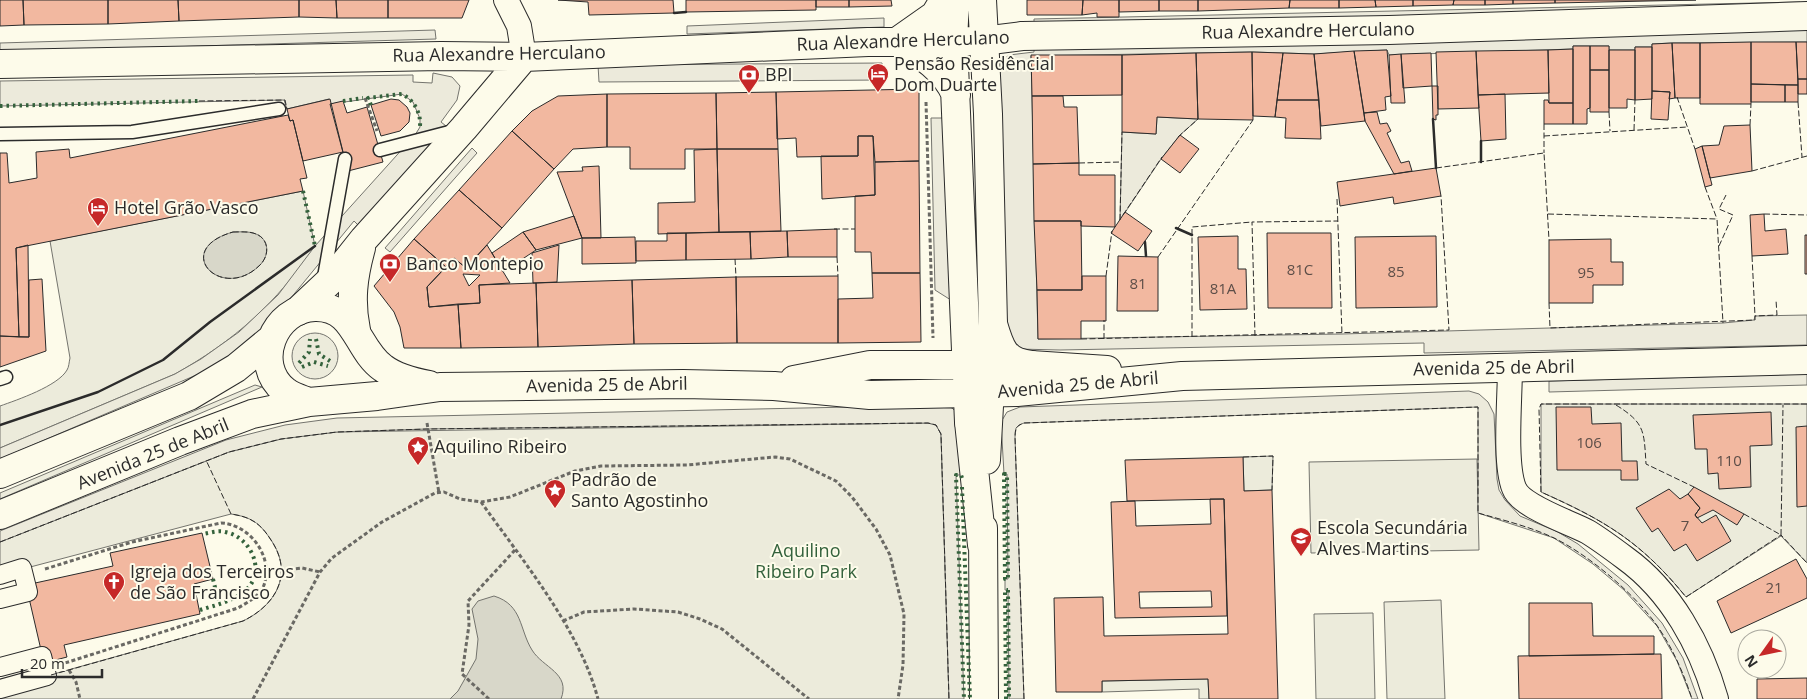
<svg xmlns="http://www.w3.org/2000/svg" width="1807" height="699" font-family="'Open Sans',sans-serif">
<style>
.green{fill:#ecebdb;stroke:#74746e}
.parking{fill:#eceadb;stroke:#74746e}
.water{fill:#d8d7c9;stroke:#74746e}
.building{fill:#f2b8a0;stroke:#2b2b2b;fill-rule:evenodd}
.lines{fill:none;stroke-linecap:round;stroke-linejoin:round}
.service-casing{stroke:#2b2b2b;stroke-width:15}
.pedestrian-casing{stroke:#2b2b2b;stroke-width:20}
.minor-casing{stroke:#2b2b2b;stroke-width:26}
.tertiary-casing{stroke:#2b2b2b;stroke-width:30}
.secondary-casing{stroke:#2b2b2b;stroke-width:30}
.primary-casing{stroke:#2b2b2b;stroke-width:30}
.path{stroke:#6a6964;stroke-width:3;stroke-dasharray:4 2.5;stroke-linecap:butt}
.service{stroke:#fdfbea;stroke-width:12}
.pedestrian{stroke:#fdfbea;stroke-width:18}
.minor{stroke:#fdfbea;stroke-width:24}
.tertiary{stroke:#fdfbea;stroke-width:28}
.secondary{stroke:#fdfbea;stroke-width:28}
.primary{stroke:#fdfbea;stroke-width:28}
.hedge{stroke:#34623c;stroke-width:4;stroke-dasharray:2.5 4;stroke-linecap:butt}
.fence{stroke:#2b2b2b;stroke-width:1;stroke-dasharray:6 2.5;stroke-linecap:butt}
.wall{stroke:#2b2b2b;stroke-width:2.5}
.labels{text-anchor:middle;stroke-width:4;stroke-linejoin:round;paint-order:stroke}
.number-label{font-size:15px;fill:#5d4e48}
.street-label{font-size:18px;fill:#2b2b2b;stroke:#fdfbea}
.poi-label{font-size:18px;fill:#2b2b2b;stroke:#fdfbea;text-anchor:start}
.park-label{font-size:18px;fill:#34623c;stroke:#fdfbea}
</style>
<rect width="100%" height="100%" fill="#fdfbea"/>
<!-- green -->
<path class="green" d="M 303,191 L 315,246 C 277,303 234,341 175,374 L 0,448 L 0,406 C 17,400 58,386 67,370 C 69,367 69,362 70,358 L 50,241 Z
M292 356a23 23 0 1 1 46 0a23 23 0 1 1-46 0Z
M 255,385 L 262,387 L 0,499 L 0,493 Z
M 1541,404 L 1807,404 L 1807,563 L 1781,536 L 1686,597 C 1641,542 1606,521 1541,492 Z
M 928,423 L 936,425 L 941,434 L 949,699 L 0,699 L 0,689 L 243,621 C 276,605 294,574 271,540 C 260,523 251,517 231,514 L 0,575 L 0,542 L 229,452 L 281,439 L 337,432 Z
M 1273,456 L 1272,490 L 1244,491 L 1243,457 Z
M 1477,459 L 1479,550 L 1311,553 L 1309,462 Z
M 1441,600 L 1445,699 L 1387,699 L 1384,602 Z
M 1373,613 L 1375,699 L 1316,699 L 1314,614 Z
M 1208,679 L 1209,699 L 1199,699 L 1199,689 L 1102,692 L 1102,681 Z"/>
<!-- parking -->
<path class="parking" d="M 1800,2 L 1801,12 L 1034,29 L 1034,19 Z
M 884,18 L 884,27 L 687,34 L 687,26 Z
M 1807,23 L 1807,42 L 1672,43 L 1652,44 L 1652,47 L 1635,47 L 1635,50 L 1609,50 L 1609,46 L 1573,46 L 1573,49 L 1389,55 L 1387,50 L 1314,54 L 1252,52 L 1031,56 L 1038,339 L 1342,334 L 1723,323 L 1754,320 L 1755,316 L 1807,315 L 1807,345 L 1424,353 L 1424,343 L 1060,350 L 1017,349 L 1003,337 L 996,73 L 1001,62 L 1009,55 L 1034,52 L 1034,43 Z
M 435,30 L 436,39 L 0,52 L 0,43 Z
M 882,63 L 882,80 L 599,82 L 598,65 Z
M 433,73 L 452,77 L 460,86 L 457,100 L 441,122 L 446,126 L 359,226 L 354,221 L 281,310 L 265,326 L 229,356 L 201,373 L 0,459 L 0,448 L 175,374 L 201,359 L 239,332 L 278,295 L 315,246 L 415,135 L 420,127 L 420,119 L 413,102 L 402,94 L 330,104 L 329,99 L 287,109 L 284,100 L 0,106 L 0,81 L 413,75 L 413,82 L 432,83 Z
M 1157,117 L 1198,119 L 1180,135 L 1161,159 L 1120,220 L 1122,132 L 1156,134 Z
M 931,118 L 949,118 L 954,302 L 935,290 Z
M 472,148 L 477,153 L 390,252 L 385,248 Z
M 1807,374 L 1807,385 L 1549,392 L 1549,381 Z
M 1469,391 L 1479,394 L 1488,402 L 1494,414 L 1497,479 L 1499,490 L 1505,500 L 1520,516 L 1558,532 L 1578,544 L 1628,585 L 1662,623 L 1683,658 L 1698,699 L 1692,699 L 1677,661 L 1657,626 L 1624,590 L 1593,564 L 1554,538 L 1478,513 L 1478,407 L 1024,423 L 1019,425 L 1016,428 L 1015,437 L 1024,699 L 1009,699 L 1008,590 L 1005,590 L 1005,579 L 1008,579 L 1007,474 L 1004,474 L 1001,422 L 1007,412 L 1020,407 Z
M 944,405 L 952,408 L 957,413 L 961,475 L 956,475 L 964,699 L 949,699 L 941,434 L 936,425 L 928,423 L 427,429 L 337,432 L 281,439 L 229,452 L 0,542 L 0,531 L 226,440 L 285,425 L 337,418 Z"/>
<!-- water -->
<path class="water" d="M 233,232 C 240,232 249,231 256,234 C 269,239 270,255 260,265 C 222,303 170,250 233,232 Z
M 494,596 C 523,605 519,629 532,650 C 543,668 571,673 561,699 L 450,699 L 458,691 L 476,659 L 478,639 L 472,609 L 478,601 Z"/>
<!-- building -->
<path class="building" d="M 0,0 L 23,0 L 24,25 L 0,26 Z
M 23,0 L 108,0 L 108,24 L 24,25 Z
M 108,0 L 178,0 L 179,21 L 108,24 Z
M 178,0 L 299,0 L 299,17 L 179,21 Z
M 299,0 L 336,0 L 337,18 L 299,17 Z
M 336,0 L 388,0 L 388,18 L 337,18 Z
M 388,0 L 469,0 L 462,18 L 388,18 Z
M 558,0 L 673,0 L 674,13 L 589,15 L 588,2 Z
M 686,0 L 816,0 L 816,10 L 686,12 Z
M 816,0 L 849,0 L 849,7 L 816,7 Z
M 849,0 L 891,0 L 892,6 L 849,7 Z
M 1027,0 L 1083,0 L 1082,15 L 1027,15 Z
M 1083,0 L 1119,0 L 1119,17 L 1097,17 L 1097,13 L 1082,15 Z
M 1119,0 L 1159,0 L 1159,11 L 1119,12 Z
M 1159,0 L 1198,0 L 1198,11 L 1159,11 Z
M 1198,0 L 1290,0 L 1289,8 L 1198,11 Z
M 1290,0 L 1339,0 L 1339,8 L 1289,8 Z
M 1339,0 L 1375,0 L 1376,7 L 1339,8 Z
M 1375,0 L 1413,0 L 1413,6 L 1376,7 Z
M 1413,0 L 1454,0 L 1453,5 L 1413,6 Z
M 1454,0 L 1485,0 L 1485,5 L 1453,5 Z
M 1485,0 L 1513,0 L 1513,4 L 1485,5 Z
M 1513,0 L 1555,0 L 1555,3 L 1513,4 Z
M 1555,0 L 1696,0 L 1555,3 Z
M 1751,42 L 1796,42 L 1798,85 L 1751,84 Z
M 1751,42 L 1751,104 L 1700,104 L 1700,43 Z
M 1796,42 L 1807,42 L 1807,79 L 1798,79 Z
M 1672,43 L 1700,43 L 1700,98 L 1675,98 Z
M 1672,43 L 1675,98 L 1669,99 L 1670,92 L 1652,91 L 1652,44 Z
M 1573,46 L 1590,46 L 1590,108 L 1587,109 L 1587,124 L 1573,124 Z
M 1590,46 L 1609,46 L 1609,70 L 1590,70 Z
M 1635,47 L 1652,47 L 1652,99 L 1635,100 Z
M 1573,49 L 1573,103 L 1549,103 L 1548,50 Z
M 1387,50 L 1391,96 L 1385,97 L 1386,110 L 1364,113 L 1354,51 Z
M 1548,50 L 1549,93 L 1478,95 L 1476,51 Z
M 1609,50 L 1635,50 L 1635,100 L 1627,99 L 1627,108 L 1609,108 Z
M 1354,51 L 1365,121 L 1321,126 L 1314,54 Z
M 1476,51 L 1479,108 L 1438,109 L 1436,52 Z
M 1252,52 L 1283,53 L 1275,117 L 1253,116 Z
M 1252,52 L 1253,120 L 1198,119 L 1196,53 Z
M 1196,53 L 1198,119 L 1157,117 L 1156,134 L 1122,132 L 1122,55 Z
M 1283,53 L 1314,54 L 1319,100 L 1277,100 Z
M 1431,53 L 1432,86 L 1403,88 L 1401,54 Z
M 1401,54 L 1405,103 L 1391,103 L 1389,55 Z
M 1031,55 L 1122,55 L 1122,95 L 1032,96 Z
M 1590,70 L 1609,70 L 1609,112 L 1590,112 Z
M 1798,79 L 1807,79 L 1807,94 L 1798,94 Z
M 1751,84 L 1785,85 L 1785,102 L 1751,102 Z
M 1785,85 L 1798,85 L 1798,102 L 1785,102 Z
M 1432,86 L 1438,86 L 1438,115 L 1436,115 L 1436,120 L 1433,119 Z
M 919,89 L 919,161 L 875,162 L 873,136 L 858,136 L 858,156 L 797,157 L 796,138 L 777,139 L 776,92 Z
M 1652,91 L 1670,92 L 1668,120 L 1651,119 Z
M 776,92 L 778,149 L 717,149 L 716,93 Z
M 716,93 L 717,149 L 685,149 L 685,169 L 630,169 L 630,147 L 607,147 L 607,94 Z
M 607,94 L 607,147 L 573,149 L 554,169 L 512,131 L 532,111 L 558,96 Z
M 1505,94 L 1506,139 L 1481,141 L 1478,95 Z
M 1032,96 L 1063,96 L 1064,107 L 1077,107 L 1079,163 L 1033,164 Z
M 330,99 L 343,152 L 303,161 L 293,120 L 290,121 L 287,109 Z
M 391,99 L 399,100 L 407,107 L 410,113 L 409,122 L 400,131 L 381,136 L 371,105 Z
M 1277,100 L 1319,100 L 1321,139 L 1285,138 L 1286,118 L 1275,117 Z
M 1544,100 L 1548,100 L 1549,103 L 1573,103 L 1573,124 L 1544,124 Z
M 343,101 L 347,113 L 367,107 L 383,162 L 348,171 L 330,104 Z
M 1377,112 L 1380,124 L 1387,123 L 1391,131 L 1387,133 L 1401,163 L 1409,161 L 1412,171 L 1394,174 L 1365,121 L 1364,113 Z
M 288,115 L 290,121 L 293,120 L 307,178 L 300,179 L 303,191 L 16,248 L 19,337 L 0,336 L 0,153 L 7,153 L 9,183 L 37,178 L 36,152 L 69,149 L 70,158 Z
M 1750,125 L 1752,171 L 1710,178 L 1702,146 L 1719,145 L 1724,126 Z
M 512,131 L 554,169 L 502,228 L 459,190 Z
M 1180,135 L 1199,149 L 1180,173 L 1161,159 Z
M 858,136 L 873,136 L 875,195 L 822,199 L 821,156 L 858,156 Z
M 1702,146 L 1712,185 L 1705,187 L 1695,149 Z
M 717,149 L 778,149 L 781,231 L 719,232 Z
M 717,149 L 719,232 L 658,234 L 658,203 L 695,202 L 694,150 Z
M 919,161 L 920,273 L 872,273 L 871,252 L 855,252 L 855,196 L 875,195 L 875,162 Z
M 1079,163 L 1079,175 L 1115,175 L 1115,227 L 1081,226 L 1081,221 L 1034,221 L 1033,164 Z
M 599,166 L 601,238 L 582,238 L 557,172 L 583,171 L 582,167 Z
M 1436,168 L 1441,196 L 1394,204 L 1393,197 L 1340,206 L 1337,182 Z
M 459,190 L 502,228 L 466,268 L 454,258 L 446,267 L 414,239 Z
M 1125,212 L 1152,231 L 1138,251 L 1111,233 Z
M 1764,214 L 1765,231 L 1786,229 L 1788,254 L 1752,256 L 1750,215 Z
M 574,216 L 582,238 L 536,250 L 523,232 Z
M 1034,221 L 1081,221 L 1082,290 L 1037,290 Z
M 837,229 L 837,257 L 788,257 L 787,231 Z
M 787,231 L 788,257 L 751,259 L 750,232 Z
M 523,232 L 536,250 L 503,272 L 492,253 Z
M 750,232 L 751,259 L 686,260 L 686,233 Z
M 667,233 L 686,233 L 686,260 L 636,261 L 636,241 L 667,241 Z
M 1267,233 L 1331,233 L 1332,308 L 1268,308 Z
M 1805,235 L 1807,235 L 1807,274 L 1805,274 Z
M 1238,236 L 1238,269 L 1246,269 L 1247,309 L 1200,310 L 1198,237 Z
M 1436,236 L 1437,307 L 1356,308 L 1355,237 Z
M 635,237 L 636,263 L 582,264 L 582,238 Z
M 414,239 L 446,267 L 427,287 L 429,307 L 458,304 L 461,348 L 404,348 L 400,327 L 394,312 L 374,286 Z
M 1611,239 L 1611,262 L 1623,262 L 1623,285 L 1593,285 L 1593,303 L 1549,303 L 1549,240 Z
M 28,245 L 29,337 L 19,337 L 16,248 Z
M 487,245 L 510,283 L 479,285 L 480,303 L 429,307 L 427,287 L 454,258 L 466,268 ZM 463,274 L 480,275 L 469,286 Z
M 559,245 L 557,282 L 533,283 L 532,253 Z
M 1118,256 L 1158,257 L 1158,311 L 1117,311 Z
M 872,273 L 920,273 L 921,342 L 838,343 L 838,299 L 873,298 Z
M 838,276 L 838,343 L 737,343 L 736,277 Z
M 1082,276 L 1106,276 L 1106,321 L 1081,321 L 1081,339 L 1038,339 L 1037,290 L 1082,290 Z
M 736,277 L 737,343 L 634,344 L 632,280 Z
M 42,279 L 46,351 L 0,367 L 0,336 L 29,337 L 29,280 Z
M 632,280 L 634,344 L 538,347 L 536,283 Z
M 536,283 L 538,347 L 461,348 L 458,304 L 480,303 L 479,285 Z
M 1556,407 L 1591,407 L 1592,424 L 1621,423 L 1622,461 L 1637,461 L 1638,480 L 1621,480 L 1621,470 L 1557,470 Z
M 1771,412 L 1772,445 L 1750,446 L 1751,487 L 1719,489 L 1718,473 L 1708,474 L 1707,449 L 1695,449 L 1693,415 Z
M 1807,426 L 1807,506 L 1797,507 L 1796,427 Z
M 1243,457 L 1244,491 L 1272,490 L 1278,699 L 1209,699 L 1208,679 L 1102,681 L 1102,692 L 1056,692 L 1054,598 L 1103,597 L 1104,636 L 1228,634 L 1224,499 L 1127,501 L 1125,460 Z
M 1694,487 L 1744,514 L 1737,525 L 1713,510 L 1697,518 L 1695,515 L 1700,508 L 1688,494 Z
M 1669,489 L 1680,499 L 1688,494 L 1700,508 L 1695,515 L 1702,523 L 1716,515 L 1731,541 L 1697,561 L 1686,544 L 1674,551 L 1658,528 L 1652,532 L 1636,508 Z
M 1210,499 L 1224,499 L 1227,616 L 1115,618 L 1111,502 L 1135,501 L 1136,526 L 1211,524 ZM 1211,591 L 1212,607 L 1140,608 L 1139,592 Z
M 202,533 L 213,579 L 194,584 L 200,614 L 64,645 L 67,657 L 44,663 L 26,585 L 113,566 L 110,553 Z
M 1796,559 L 1807,579 L 1807,598 L 1731,633 L 1717,601 Z
M 1529,603 L 1592,603 L 1593,636 L 1654,636 L 1654,654 L 1529,656 Z
M 1661,654 L 1662,699 L 1519,699 L 1518,656 Z
M 1807,678 L 1807,699 L 1757,699 L 1757,679 Z"/>
<g class="lines">
<!-- service casing -->
<g class="service-casing">
<path id="service" d="M 0,134 L 132,132 L 279,109
M 380,150 L 457,130
M 324,277 L 345,159
M 0,379 L 6,377"/>
</g>
<!-- pedestrian casing -->
<g class="pedestrian-casing">
<path id="pedestrian" d="M 0,575 L 22,568 L 28,592 L 0,599
M 0,667 L 42,656 L 47,676 L 0,689"/>
</g>
<!-- minor casing -->
<g class="minor-casing">
<path id="minor" d="M 506,0 L 519,26 L 524,57
M 1510,367 C 1510,398 1504,463 1514,488 C 1521,507 1570,522 1588,532 C 1601,540 1613,549 1625,558 C 1671,591 1701,646 1716,699"/>
</g>
<!-- tertiary casing -->
<g class="tertiary-casing">
<path id="tertiary" d="M 983,41 L 1022,36 L 1389,30 L 1807,16"/>
</g>
<!-- secondary casing -->
<g class="secondary-casing">
<path id="secondary" d="M 955,0 L 953,41 L 969,422 L 982,545
M 982,0 L 988,114 L 993,324 C 1000,348 1004,362 1031,365
M 898,41 C 922,55 945,69 956,95
M 898,41 L 935,15 L 944,0
M 0,64 L 441,56 L 524,57 L 868,42 L 983,41
M 298,311 L 333,278 L 364,239 L 464,128 L 524,57
M 356,330 C 350,301 353,277 361,248
M 986,460 L 991,370
M 983,528 L 984,699"/>
</g>
<!-- primary casing -->
<g class="primary-casing">
<path id="primary" d="M 969,378 L 987,349 L 993,324
M 794,380 L 870,365 L 1031,365 L 1107,370
M 309,402 C 301,399 292,397 285,391 C 251,364 274,308 315,307 C 356,306 356,349 383,368 C 396,378 413,382 429,385
M 969,422 L 972,398 L 986,380
M 0,474 L 189,396 L 236,368 L 270,340
M 0,515 L 180,441 L 252,414 L 309,402 L 377,396 L 440,387 L 683,384 L 774,386 L 870,395 L 1017,392 L 1182,376 L 1807,360"/>
</g>
<!-- path -->
<path class="path" d="M 365,98 L 377,131
M 926,102 L 933,338
M 427,423 L 439,493
M 481,502 C 523,561 580,630 598,699
M 45,569 L 132,542 L 221,523 C 249,524 274,556 264,585 C 260,596 248,602 238,608 L 65,663
M 283,570 L 302,568 L 320,572
M 563,621 L 584,612 L 634,609 L 678,612 L 700,619 L 722,629 L 809,699
M 69,670 L 76,682 L 80,699
M 253,699 L 320,572 L 332,558 L 382,522 L 435,493 L 444,492 L 460,499 L 481,502 L 510,497 L 575,471 L 601,466 L 687,465 L 775,457 L 790,459 L 836,481 L 852,497 L 876,529 L 890,555 L 904,614 L 903,665 L 898,699
M 489,699 L 462,674 L 469,625 L 468,601 L 515,550"/>
<!-- service -->
<use href="#service" class="service"/>
<!-- pedestrian -->
<use href="#pedestrian" class="pedestrian"/>
<!-- minor -->
<use href="#minor" class="minor"/>
<!-- tertiary -->
<use href="#tertiary" class="tertiary"/>
<!-- secondary -->
<use href="#secondary" class="secondary"/>
<!-- primary -->
<use href="#primary" class="primary"/>
<!-- hedge -->
<path class="hedge" d="M 343,101 L 363,98
M 371,105 L 368,98 L 402,94 C 414,100 421,113 420,126
M 0,106 L 199,101
M 303,191 L 315,246
M 316,339 L 319,354 L 330,361
M 299,363 L 309,352 L 310,339
M 302,367 L 314,362 L 328,366
M 1004,474 L 1007,474 L 1008,579 L 1005,579 Z
M 962,478 L 961,475 L 956,475 L 964,699
M 962,487 L 970,699
M 213,579 L 219,604
M 1008,590 L 1009,699
M 200,610 C 216,605 235,601 248,588 C 266,568 249,536 225,532 C 218,530 210,533 203,534
M 1006,699 L 1005,590 L 1008,590"/>
<!-- fence -->
<path class="fence" d="M 1677,97 L 1695,149
M 199,101 L 285,100 L 287,109
M 1798,102 L 1802,157
M 1609,112 L 1610,131
M 1544,124 L 1544,153
M 1750,125 L 1751,104
M 1634,130 L 1635,100
M 1544,136 L 1687,127
M 1178,137 L 1198,119
M 1079,163 L 1121,162
M 1436,168 L 1544,153 L 1549,240
M 1752,171 L 1807,156
M 1705,187 L 1717,219
M 1337,199 L 1342,334
M 1548,214 L 1717,219 L 1723,323
M 1764,214 L 1807,215
M 1123,215 L 1162,157
M 1120,220 L 1122,132
M 834,229 L 855,229
M 233,232 C 240,232 249,231 256,234 C 269,239 270,255 260,265 C 222,303 170,250 233,232 Z
M 1719,246 L 1733,215 L 1719,209 L 1726,195
M 1752,256 L 1755,316
M 837,257 L 838,276
M 1158,257 L 1253,120
M 735,259 L 736,277
M 1106,276 L 1112,231
M 1549,303 L 1550,328 L 1755,320 L 1755,316 L 1777,315 L 1776,300
M 1255,336 L 1252,222 L 1338,221
M 1192,337 L 1192,227 L 1252,222
M 1081,339 L 1449,330 L 1441,196
M 1104,339 L 1104,320
M 1807,404 L 1541,404 L 1539,409 L 1541,492 C 1606,521 1641,542 1686,597 L 1781,535 L 1807,563
M 1616,405 C 1645,423 1644,431 1646,464 L 1694,487
M 1243,457 L 1273,456 L 1272,490
M 1744,514 L 1781,535 L 1783,405
M 0,542 L 229,452 L 281,439 L 337,432 L 427,429 L 928,423 L 936,425 L 941,434 L 949,699
M 51,675 L 243,621 C 276,605 294,574 271,540 C 260,523 251,517 231,514 L 206,460
M 1024,699 L 1015,437 C 1015,429 1016,426 1024,423 L 1478,407 L 1478,513 C 1503,520 1531,527 1554,538 C 1589,555 1636,595 1658,627 C 1673,649 1684,674 1692,699"/>
<!-- wall -->
<path class="wall" d="M 674,13 L 686,12
M 1433,119 L 1436,168
M 1481,141 L 1481,162
M 1176,228 L 1192,235
M 1145,242 L 1146,256
M 0,425 L 98,392 L 163,360 L 210,322 L 315,246"/>
</g>
<!-- icons -->
<defs>
<g id="hotel-pin" transform="scale(1.125)"><path d="M0 17L-7.5 6A9.5 9.5 0 1 1 7.5 6Z" fill="#c62828" stroke="#fdfbea"/><path d="M-6-4.5h1.5V1H6V5H4.5V3h-9V5H-6ZM-4 0a1.8 1.8 0 1 1 3.6 0ZM.5 0V-2.5h3Q6-2.5 6 0Z" fill="#fff"/></g>
<g id="bank-pin" transform="scale(1.125)"><path d="M0 17L-7.5 6A9.5 9.5 0 1 1 7.5 6Z" fill="#c62828" stroke="#fdfbea"/><path d="M-6-4H6V4H-6ZM0-2.3a2.3 2.3 0 1 0 0 4.6a2.3 2.3 0 1 0 0-4.6Z" fill="#fff"/></g>
<g id="sight-pin" transform="scale(1.125)"><path d="M0 17L-7.5 6A9.5 9.5 0 1 1 7.5 6Z" fill="#c62828" stroke="#fdfbea"/><path d="M0-6L1.8-2.2L6-1.7L2.9 1.2L3.7 5.4L0 3.3L-3.7 5.4L-2.9 1.2L-6-1.7L-1.8-2.2Z" fill="#fff"/></g>
<g id="school-pin" transform="scale(1.125)"><path d="M0 17L-7.5 6A9.5 9.5 0 1 1 7.5 6Z" fill="#c62828" stroke="#fdfbea"/><path d="M0-5L7-2L0 1L-7-2ZM-4 1L0 2.5L4 1V4Q0 6-4 4Z" fill="#fff"/></g>
<g id="church-pin" transform="scale(1.125)"><path d="M0 17L-7.5 6A9.5 9.5 0 1 1 7.5 6Z" fill="#c62828" stroke="#fdfbea"/><path d="M-1.2-6h2.4v3.5h3.3v2.4h-3.3V6h-2.4V-.1h-3.3v-2.4h3.3Z" fill="#fff"/></g>
</defs>
<g fill-rule="evenodd">
<use href="#hotel-pin" x="878" y="74"/>
<use href="#bank-pin" x="749" y="75"/>
<use href="#hotel-pin" x="98" y="208"/>
<use href="#bank-pin" x="390" y="264"/>
<use href="#sight-pin" x="418" y="447"/>
<use href="#sight-pin" x="555" y="490"/>
<use href="#school-pin" x="1301" y="538"/>
<use href="#church-pin" x="114" y="582"/>
</g>
<g class="labels">
<!-- number labels -->
<g class="number-label">
<text x="1300" y="275">81C</text>
<text x="1396" y="277">85</text>
<text x="1586" y="278">95</text>
<text x="1138" y="289">81</text>
<text x="1223" y="294">81A</text>
<text x="1589" y="448">106</text>
<text x="1729" y="466">110</text>
<text x="1685" y="531">7</text>
<text x="1774" y="593">21</text>
</g>
<!-- street labels -->
<g class="street-label">
<text transform="translate(1308 31) rotate(-1)" y="6">Rua Alexandre Herculano</text>
<text transform="translate(903 41) rotate(-2)" y="6">Rua Alexandre Herculano</text>
<text transform="translate(499 54) rotate(-1)" y="6">Rua Alexandre Herculano</text>
<text transform="translate(1494 368) rotate(-1)" y="6">Avenida 25 de Abril</text>
<text transform="translate(607 385) rotate(-1)" y="6">Avenida 25 de Abril</text>
<text transform="translate(1078 385) rotate(-5)" y="6">Avenida 25 de Abril</text>
<text transform="translate(153 454) rotate(-22)" y="6">Avenida 25 de Abril</text>
</g>
<!-- poi labels -->
<g class="poi-label">
<text x="894" y="70">Pensão Residêncial<tspan x="894" dy="21">Dom Duarte</tspan></text>
<text x="765" y="81">BPI</text>
<text x="114" y="214">Hotel Grão Vasco</text>
<text x="406" y="270">Banco Montepio</text>
<text x="434" y="453">Aquilino Ribeiro</text>
<text x="571" y="486">Padrão de<tspan x="571" dy="21">Santo Agostinho</tspan></text>
<text x="1317" y="534">Escola Secundária<tspan x="1317" dy="21">Alves Martins</tspan></text>
<text x="130" y="578">Igreja dos Terceiros<tspan x="130" dy="21">de São Francisco</tspan></text>
</g>
<!-- park labels -->
<g class="park-label">
<text x="806" y="557">Aquilino<tspan x="806" dy="21">Ribeiro Park</tspan></text>
</g>
</g>
<!-- north arrow -->
<g transform="translate(1762 654) rotate(237)"><circle r="24" fill="#fdfbea" stroke="#a9a89e"/>
<path d="M0-4L9 19L0 12L-9 19Z" fill="#c62828"/>
<text y="-8" font-size="14" font-weight="bold" text-anchor="middle" fill="#2b2b2b">N</text>
</g>
<!-- scale -->
<path d="M22 669v8h80v-8" fill="none" stroke="#2b2b2b" stroke-width="2.5"/>
<text x="30" y="669" font-size="15" fill="#2b2b2b" stroke="#fdfbea" stroke-width="4" paint-order="stroke">20 m</text>
</svg>
